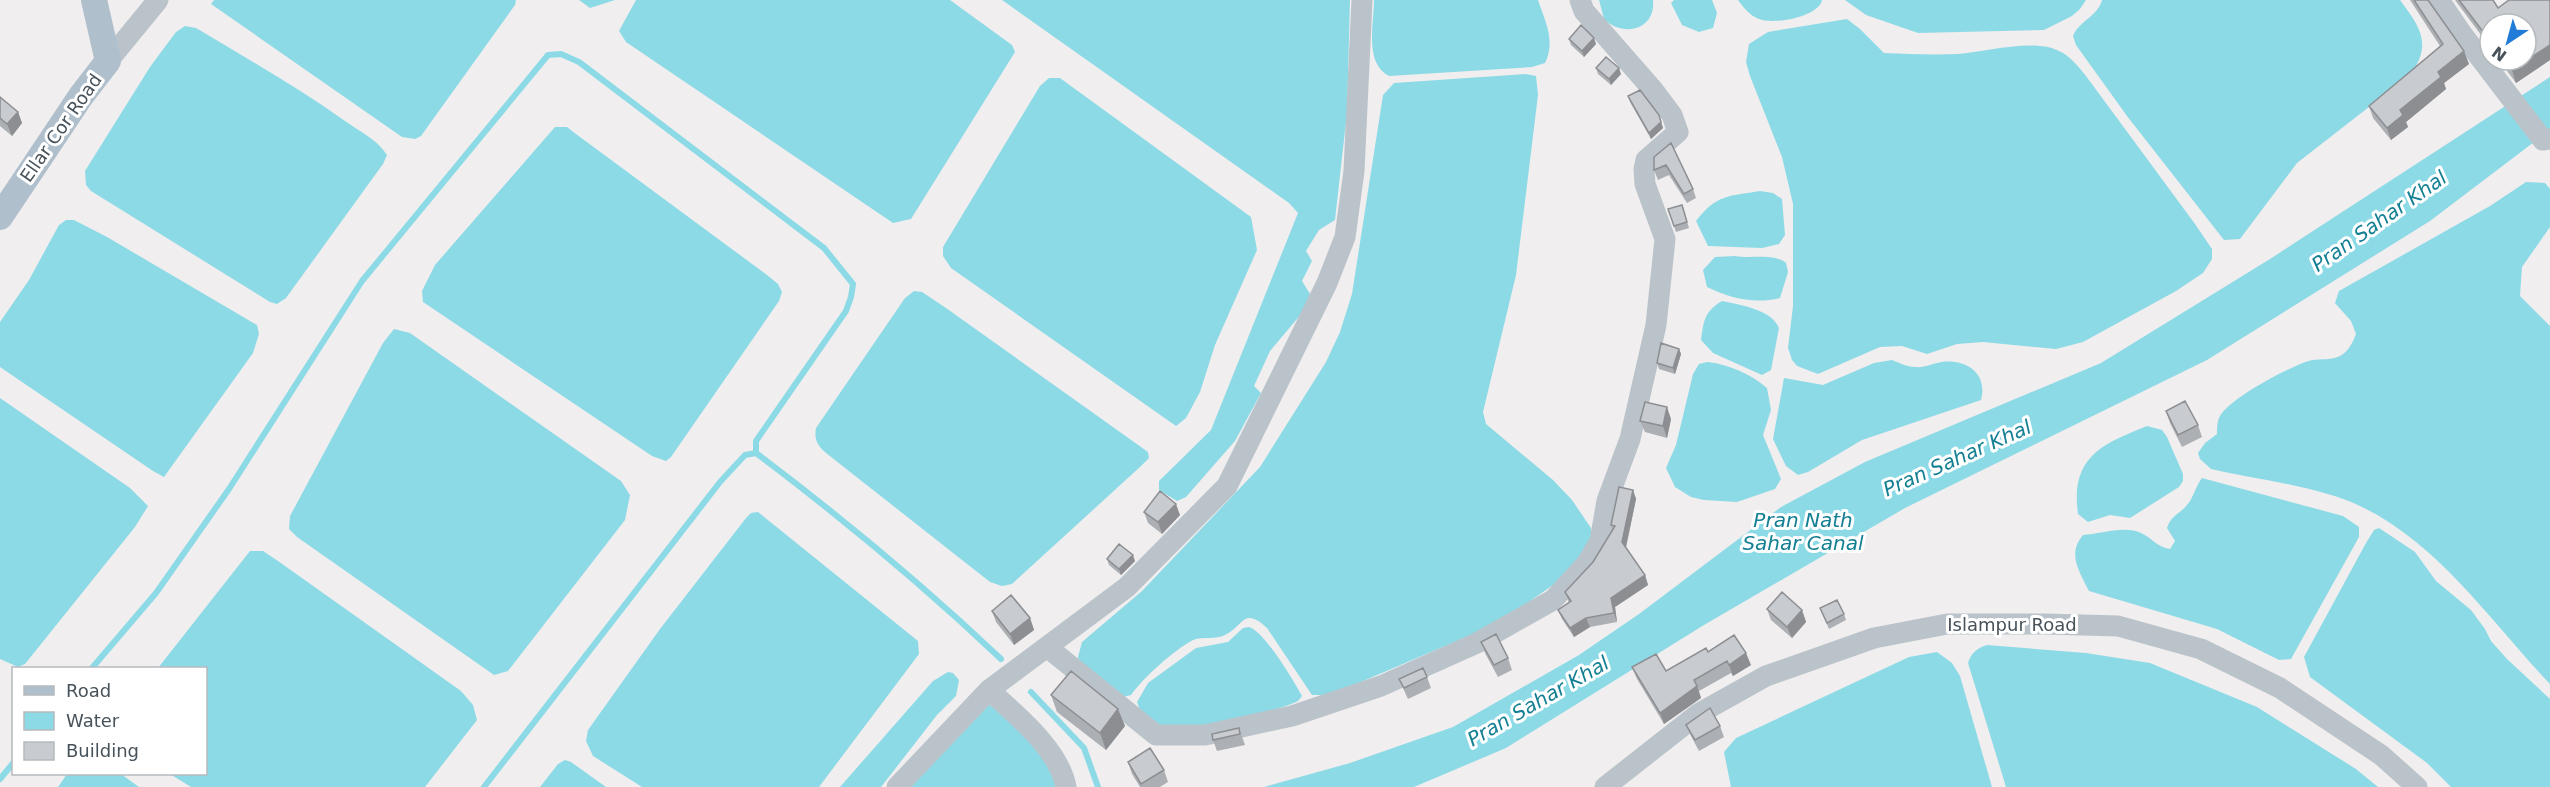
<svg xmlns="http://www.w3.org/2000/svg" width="2550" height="787" font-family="'DejaVu Sans',sans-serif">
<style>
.water{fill:#8ddae7}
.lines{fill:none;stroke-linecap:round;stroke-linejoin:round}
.stream{stroke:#8ddae7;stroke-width:6}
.minor{stroke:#bac3ca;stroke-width:21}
.major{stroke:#afbfcc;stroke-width:26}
.wall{fill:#acafb3}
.shaded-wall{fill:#8c8e92}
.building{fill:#c8cbd0;stroke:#8c8e92;stroke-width:1.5}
.labels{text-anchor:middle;stroke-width:6;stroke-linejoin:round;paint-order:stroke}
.street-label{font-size:18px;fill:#47525a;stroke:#fff}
.water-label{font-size:20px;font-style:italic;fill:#137f93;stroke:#fff}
</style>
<rect width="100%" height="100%" fill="#f0eeee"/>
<!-- water -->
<path class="water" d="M 214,0 L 516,0 L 515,5 L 421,136 L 415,139 L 402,137 L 211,4 Z
M 579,0 L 615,0 L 590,8 Z
M 636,0 L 950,0 L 1012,45 L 1015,52 L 911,219 L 893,223 L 626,42 L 619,31 Z
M 1002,0 L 1350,0 L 1347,113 L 1335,220 L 1319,230 L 1306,251 L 1312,261 L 1302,281 L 1310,294 L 1302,313 L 1270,351 L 1254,386 L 1261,393 L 1235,441 L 1186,497 L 1177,501 L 1159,490 L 1159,481 L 1211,430 L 1298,213 L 1289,203 Z
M 1374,0 L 1538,0 C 1545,21 1556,41 1545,63 L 1532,67 L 1389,76 C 1364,63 1374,24 1374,0 Z
M 1599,0 L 1653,0 C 1656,30 1623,38 1604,19 Z
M 1674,0 L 1712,0 L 1717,13 L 1713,28 L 1699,32 L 1682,25 L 1671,3 Z
M 1738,0 L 1822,0 C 1819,17 1773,25 1759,19 C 1750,16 1743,7 1738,0 Z
M 1845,0 L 2086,0 L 2080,9 L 2072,16 L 2044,30 L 1918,33 L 1866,15 Z
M 2102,0 L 2400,0 C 2420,27 2433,44 2410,75 L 2297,163 L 2240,239 L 2224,240 L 2127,116 L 2076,45 L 2073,36 C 2079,21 2098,16 2102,0 Z
M 1847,19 L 1860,29 L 1884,53 C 1908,54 1933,55 1958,54 C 1985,52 2034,38 2059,51 C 2070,56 2078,66 2086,76 L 2195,224 L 2212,249 L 2212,259 L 2203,273 L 2176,291 L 2083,342 L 2056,349 L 1983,342 L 1957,344 L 1927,354 L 1902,346 L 1880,347 L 1818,374 L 1797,366 L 1792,360 L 1788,348 L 1793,306 L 1793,204 L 1782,157 L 1750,76 L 1746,62 L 1749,44 L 1768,32 Z
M 185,26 L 196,28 C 246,58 297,87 345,121 C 359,131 378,140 387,155 L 383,164 L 286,298 L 277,304 L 270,302 L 91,191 L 86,185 L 85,171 L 150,67 L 176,32 Z
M 1526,74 L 1536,76 L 1538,95 L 1516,275 L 1483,412 L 1486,424 L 1553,480 L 1572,500 L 1591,528 L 1591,539 L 1570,573 L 1499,623 L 1342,690 L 1325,695 L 1312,695 L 1267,628 C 1243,606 1244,626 1225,635 C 1216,640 1203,636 1193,640 C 1173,651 1144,677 1131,695 L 1123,697 L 1080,666 L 1078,657 L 1082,642 L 1142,591 L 1260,467 L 1326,362 L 1340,332 L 1352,294 L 1383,95 L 1394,83 Z
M 2550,77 L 2550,130 L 2430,221 L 2207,360 L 1905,508 L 1704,625 L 1506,748 L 1414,787 L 1264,787 L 1350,763 L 1453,727 L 1579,655 L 1639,614 L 1781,507 L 1865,462 L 2101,363 L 2270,259 Z
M 1049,78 L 1060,78 L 1251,217 L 1257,250 L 1215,345 L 1200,392 L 1186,418 L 1176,426 L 951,268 L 943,256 L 943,247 L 1040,86 Z
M 555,127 L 567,127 L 576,134 L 767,275 L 778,284 L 782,292 L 779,301 L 671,457 L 666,461 L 652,456 L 423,302 L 422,291 L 435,265 Z
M 2526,182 L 2545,183 L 2550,189 L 2550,227 L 2522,267 L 2520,296 L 2550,326 L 2550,684 C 2492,623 2439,544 2362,507 C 2319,486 2258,480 2211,469 L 2200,459 L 2198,453 L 2205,443 L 2217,434 C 2217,428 2217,421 2220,416 C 2230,398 2292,365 2312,360 C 2321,359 2332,360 2340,356 C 2348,352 2353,342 2356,334 L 2351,321 L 2335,303 L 2339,291 L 2490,206 Z
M 1760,191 L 1773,193 L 1782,199 L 1785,235 L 1779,244 L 1762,248 L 1708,246 L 1696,221 C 1716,195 1728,196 1760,191 Z
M 66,220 L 74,220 L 107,237 L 257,325 L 259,334 L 253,353 L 164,477 L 153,471 L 0,367 L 0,322 L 29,280 L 59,225 Z
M 1735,256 C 1750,259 1774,253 1786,263 L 1788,272 L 1780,298 C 1754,304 1732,299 1707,287 L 1703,270 L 1715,257 Z
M 914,291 L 922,292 L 946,308 L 1148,452 L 1149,458 L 1140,467 L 1012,584 L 1002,586 L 990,582 L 826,453 C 817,445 814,440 816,428 L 905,298 Z
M 1722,301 C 1740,305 1771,309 1779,328 L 1771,370 L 1762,375 L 1713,353 L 1701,340 C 1704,320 1704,312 1722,301 Z
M 394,329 L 410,333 L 621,481 L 630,495 L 625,520 L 508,671 L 494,675 L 297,537 L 289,529 L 290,516 L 383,343 Z
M 1892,360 C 1900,363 1907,367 1915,367 C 1925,368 1933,363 1942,362 C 1967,359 1988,374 1981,400 L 1862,440 L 1808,472 L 1798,475 L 1786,466 L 1773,439 L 1784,378 L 1823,385 L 1874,363 Z
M 1707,362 C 1728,364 1751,374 1767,388 L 1771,410 L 1763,435 L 1781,479 L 1775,489 L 1737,502 L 1704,500 L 1691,497 L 1675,487 L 1666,468 L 1676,445 L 1693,374 L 1699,364 Z
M 0,398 L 130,488 L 148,506 L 135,527 L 25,664 L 18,667 L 0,659 Z
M 2147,426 L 2162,430 L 2167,437 L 2183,474 L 2183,481 L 2179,487 L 2130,518 L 2110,515 L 2088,522 L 2078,514 C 2070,457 2102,444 2147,426 Z
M 2202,478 L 2343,516 L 2359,527 L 2359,537 L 2291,659 L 2279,660 L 2217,629 L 2089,591 C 2079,571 2067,554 2083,535 C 2099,534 2126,525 2141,533 C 2152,538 2157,547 2170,549 L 2175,541 L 2167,528 C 2172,514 2179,515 2187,505 C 2194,497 2195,487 2202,478 Z
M 758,512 L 918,641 L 919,654 L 819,787 L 642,787 L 593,756 L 586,741 L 588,730 L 660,629 L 746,518 L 751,513 Z
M 2379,528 L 2415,552 L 2436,581 L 2471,610 L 2485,629 L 2491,641 L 2507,659 L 2550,699 L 2550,787 L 2451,787 L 2427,763 L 2310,677 L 2304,657 L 2366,543 L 2374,530 Z
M 250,551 L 263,551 L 278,561 L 461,691 L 473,705 L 477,720 L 425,787 L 191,787 L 170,774 L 206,774 L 206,668 L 158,668 Z
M 1249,627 C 1264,631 1294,681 1302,696 L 1298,701 C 1283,708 1266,712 1249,716 C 1218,725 1151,747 1137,702 L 1148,683 L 1196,648 L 1228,642 L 1243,628 Z
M 1987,645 L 2086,653 L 2150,663 L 2257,707 L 2356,769 L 2378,787 L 2006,787 L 1968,663 C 1971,653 1977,648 1987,645 Z
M 1937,652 L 1952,663 L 1960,676 L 1992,787 L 1731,787 L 1724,752 L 1736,738 L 1909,657 Z
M 948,672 L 953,673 L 959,680 L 956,696 L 937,715 L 881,787 L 840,787 L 933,681 Z
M 989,705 C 1024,720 1043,755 1059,787 L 910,787 Z
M 565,760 L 571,762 L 606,787 L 540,787 L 558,764 Z
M 67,774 L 121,774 L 139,787 L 58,787 Z"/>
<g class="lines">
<!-- stream -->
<path class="stream" d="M 92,668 L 156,593 L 229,489 L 362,281 L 548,55 L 561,54 L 579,62 L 824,248 L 853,284 L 851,297 L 846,311 L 756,441 L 756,453 C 841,517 923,585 1001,659
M 1031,692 L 1084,748 L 1098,787
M 0,779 L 14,762
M 484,787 L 720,482 L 745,455 L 756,453"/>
<!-- minor -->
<path class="minor" d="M 2439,0 L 2462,34 L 2543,140 L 2550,139
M 108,61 L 158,0
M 1047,647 L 1156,735 L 1205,735 L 1292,716 L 1381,686 L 1477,643 L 1553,600 L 1587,563 L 1600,541 L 1607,501 L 1630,439 L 1656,325 L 1665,239 L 1645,184 L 1644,169 L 1646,160 L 1678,132 L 1672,115 L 1654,91 L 1584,11 L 1580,0
M 989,690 C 1016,715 1059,749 1066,787
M 897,787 L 989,690 L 1127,587 L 1227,486 L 1327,283 L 1345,237 L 1354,171 L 1362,0
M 1605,787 L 1698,714 L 1766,676 L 1874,638 L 1947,624 L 2046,624 L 2118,626 L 2201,649 L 2280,688 L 2381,755 L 2417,787"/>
<!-- major -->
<path class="major" d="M 0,217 L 81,96 L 108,61 L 94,0"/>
</g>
<!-- wall -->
<path class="wall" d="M 2410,0 L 2428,0 L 2469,64 L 2444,83 L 2446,89 L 2406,122 L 2408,127 L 2391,140 L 2373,118 L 2369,106 L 2440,46 Z
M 2455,0 L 2493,0 L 2498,8 L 2550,0 L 2550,60 L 2516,83 L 2499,60 L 2526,60 L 2490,24 L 2490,47 Z
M 1569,39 L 1596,44 L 1584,57 L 1571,45 Z
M 1596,68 L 1621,74 L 1611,85 L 1598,74 Z
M 1628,96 L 1659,115 L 1663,128 L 1651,139 L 1630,102 Z
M 0,97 L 18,112 L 22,123 L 12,136 L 0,126 Z
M 1671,143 L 1693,189 L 1696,198 L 1687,203 L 1669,175 L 1658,180 L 1654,170 Z
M 1682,205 L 1689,228 L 1676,232 L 1668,209 Z
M 1679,349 L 1681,354 L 1675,374 L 1659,369 L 1657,363 Z
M 2166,411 L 2198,425 L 2202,437 L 2182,447 L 2170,423 Z
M 1671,419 L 1667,438 L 1645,432 L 1640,421 Z
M 1633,490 L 1636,499 L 1626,548 L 1645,575 L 1648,585 L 1615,607 L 1617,622 L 1590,627 L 1574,637 L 1562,619 L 1558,610 L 1569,603 L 1565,592 L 1593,562 L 1612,530 L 1611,525 Z
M 1144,512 L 1180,515 L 1162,534 L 1148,523 Z
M 1107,559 L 1135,561 L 1121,575 L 1109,565 Z
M 1820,608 L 1844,614 L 1846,620 L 1829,629 Z
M 1767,609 L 1802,610 L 1806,622 L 1792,638 L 1771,620 Z
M 992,611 L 1030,618 L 1034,630 L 1014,645 L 996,622 Z
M 1481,642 L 1508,658 L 1512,670 L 1498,677 L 1485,653 Z
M 1708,652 L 1751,665 L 1733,676 L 1731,673 L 1699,691 L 1701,698 L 1664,724 L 1637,679 L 1632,667 L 1666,671 Z
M 1427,677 L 1431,688 L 1408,699 L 1399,679 Z
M 1051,695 L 1125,726 L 1106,750 L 1057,712 Z
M 1686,725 L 1720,726 L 1724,737 L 1699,751 L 1691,736 Z
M 1239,728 L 1245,745 L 1217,751 L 1213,740 Z
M 1128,762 L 1164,770 L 1168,782 L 1160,787 L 1140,787 L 1132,774 Z"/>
<!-- shaded-wall -->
<path class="shaded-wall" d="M 1594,38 L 1596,44 L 1584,57 L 1582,51 Z
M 2550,45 L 2550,60 L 2516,83 L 2512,70 Z
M 2464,51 L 2469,64 L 2444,83 L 2446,89 L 2406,122 L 2408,127 L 2391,140 L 2387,128 L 2400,110 L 2438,72 Z
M 1619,68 L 1621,74 L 1611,85 L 1609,79 Z
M 18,112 L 22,123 L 12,136 L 7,124 Z
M 1661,122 L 1663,128 L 1651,139 L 1649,133 Z
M 1679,349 L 1681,354 L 1675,374 L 1673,368 Z
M 1667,407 L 1671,419 L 1667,438 L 1663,426 Z
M 1633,490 L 1636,499 L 1625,551 L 1622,542 Z
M 1176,504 L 1180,515 L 1162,534 L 1158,522 Z
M 1133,555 L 1135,561 L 1121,575 L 1119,569 Z
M 1645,575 L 1648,585 L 1615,607 L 1617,622 L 1614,613 L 1611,598 Z
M 1802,610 L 1806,622 L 1792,638 L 1787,627 Z
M 1030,618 L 1034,630 L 1014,645 L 1010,634 Z
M 1586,618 L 1590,627 L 1574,637 L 1570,628 Z
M 1746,653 L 1751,665 L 1733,676 L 1729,665 Z
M 1697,686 L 1701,698 L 1664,724 L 1660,713 Z
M 1118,709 L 1125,726 L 1106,750 L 1100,733 Z"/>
<!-- building -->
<path class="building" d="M 2414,0 L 2428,0 L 2464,51 L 2438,72 L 2441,77 L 2400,110 L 2403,115 L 2387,128 L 2369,106 L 2443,44 Z
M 2459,0 L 2493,0 L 2498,8 L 2509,0 L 2550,0 L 2550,45 L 2512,70 L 2504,60 L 2526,60 L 2526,24 L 2490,24 L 2490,41 Z
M 1581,25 L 1594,38 L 1582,51 L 1569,39 Z
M 1606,57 L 1619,68 L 1609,79 L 1596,68 Z
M 1640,90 L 1659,115 L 1661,122 L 1649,133 L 1628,96 Z
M 0,97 L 18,112 L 7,124 L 0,118 Z
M 1671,143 L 1693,189 L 1684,194 L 1666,165 L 1654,170 L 1654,157 Z
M 1682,205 L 1687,222 L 1674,226 L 1668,209 Z
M 1661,343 L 1679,349 L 1673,368 L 1657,363 Z
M 2185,401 L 2198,425 L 2178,435 L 2166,411 Z
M 1645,402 L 1667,407 L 1663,426 L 1640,421 Z
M 1619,487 L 1633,490 L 1622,542 L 1645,575 L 1611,598 L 1614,613 L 1586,618 L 1570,628 L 1558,610 L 1571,601 L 1565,592 L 1593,562 L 1615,526 L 1611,525 Z
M 1160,491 L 1176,504 L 1158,522 L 1144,512 Z
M 1119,544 L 1133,555 L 1119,569 L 1107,559 Z
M 1782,592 L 1802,610 L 1787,627 L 1767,609 Z
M 1011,595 L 1030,618 L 1010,634 L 992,611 Z
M 1837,600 L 1844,614 L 1827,623 L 1820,608 Z
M 1496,634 L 1508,658 L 1494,665 L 1481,642 Z
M 1734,635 L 1746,653 L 1729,665 L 1727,661 L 1694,680 L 1697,686 L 1660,713 L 1632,667 L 1656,654 L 1666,671 L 1706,648 L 1708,652 Z
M 1423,668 L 1427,677 L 1404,688 L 1399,679 Z
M 1071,671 L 1118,709 L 1100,733 L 1051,695 Z
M 1710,708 L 1720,726 L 1695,740 L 1686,725 Z
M 1239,728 L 1240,734 L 1213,740 L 1212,734 Z
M 1150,748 L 1164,770 L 1141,784 L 1128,762 Z"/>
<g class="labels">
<!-- street labels -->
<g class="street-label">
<text transform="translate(61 128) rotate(-55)" y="6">Ellar Cor Road</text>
<text x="2012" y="631">Islampur Road</text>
</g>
<!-- water labels -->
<g class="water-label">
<text transform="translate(2379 221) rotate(-35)" y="7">Pran Sahar Khal</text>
<text transform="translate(1957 458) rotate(-24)" y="7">Pran Sahar Khal</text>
<text x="1803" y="527">Pran Nath<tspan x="1803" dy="23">Sahar Canal</tspan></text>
<text transform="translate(1538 701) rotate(-30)" y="7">Pran Sahar Khal</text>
</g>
</g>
<!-- legend -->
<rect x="12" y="667" width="195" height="108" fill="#ffffff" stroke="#b5babd" stroke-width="1.5"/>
<rect x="24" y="686" width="30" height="9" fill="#afbfcc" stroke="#b5babd" stroke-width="1.5"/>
<text x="66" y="697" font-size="18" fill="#47525a">Road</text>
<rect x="24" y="712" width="30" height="18" fill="#8ddae7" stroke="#b5babd" stroke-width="1.5"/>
<text x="66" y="727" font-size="18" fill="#47525a">Water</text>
<rect x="24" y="742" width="30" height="18" fill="#c8cbd0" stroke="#b5babd" stroke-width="1.5"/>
<text x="66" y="757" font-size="18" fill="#47525a">Building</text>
<!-- north arrow -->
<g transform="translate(2508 42) rotate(216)"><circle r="28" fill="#ffffff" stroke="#b5babd" stroke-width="1.5"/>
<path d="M0-4.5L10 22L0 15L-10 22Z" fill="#227bd6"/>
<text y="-9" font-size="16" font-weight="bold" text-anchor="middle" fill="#47525a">N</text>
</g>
</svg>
